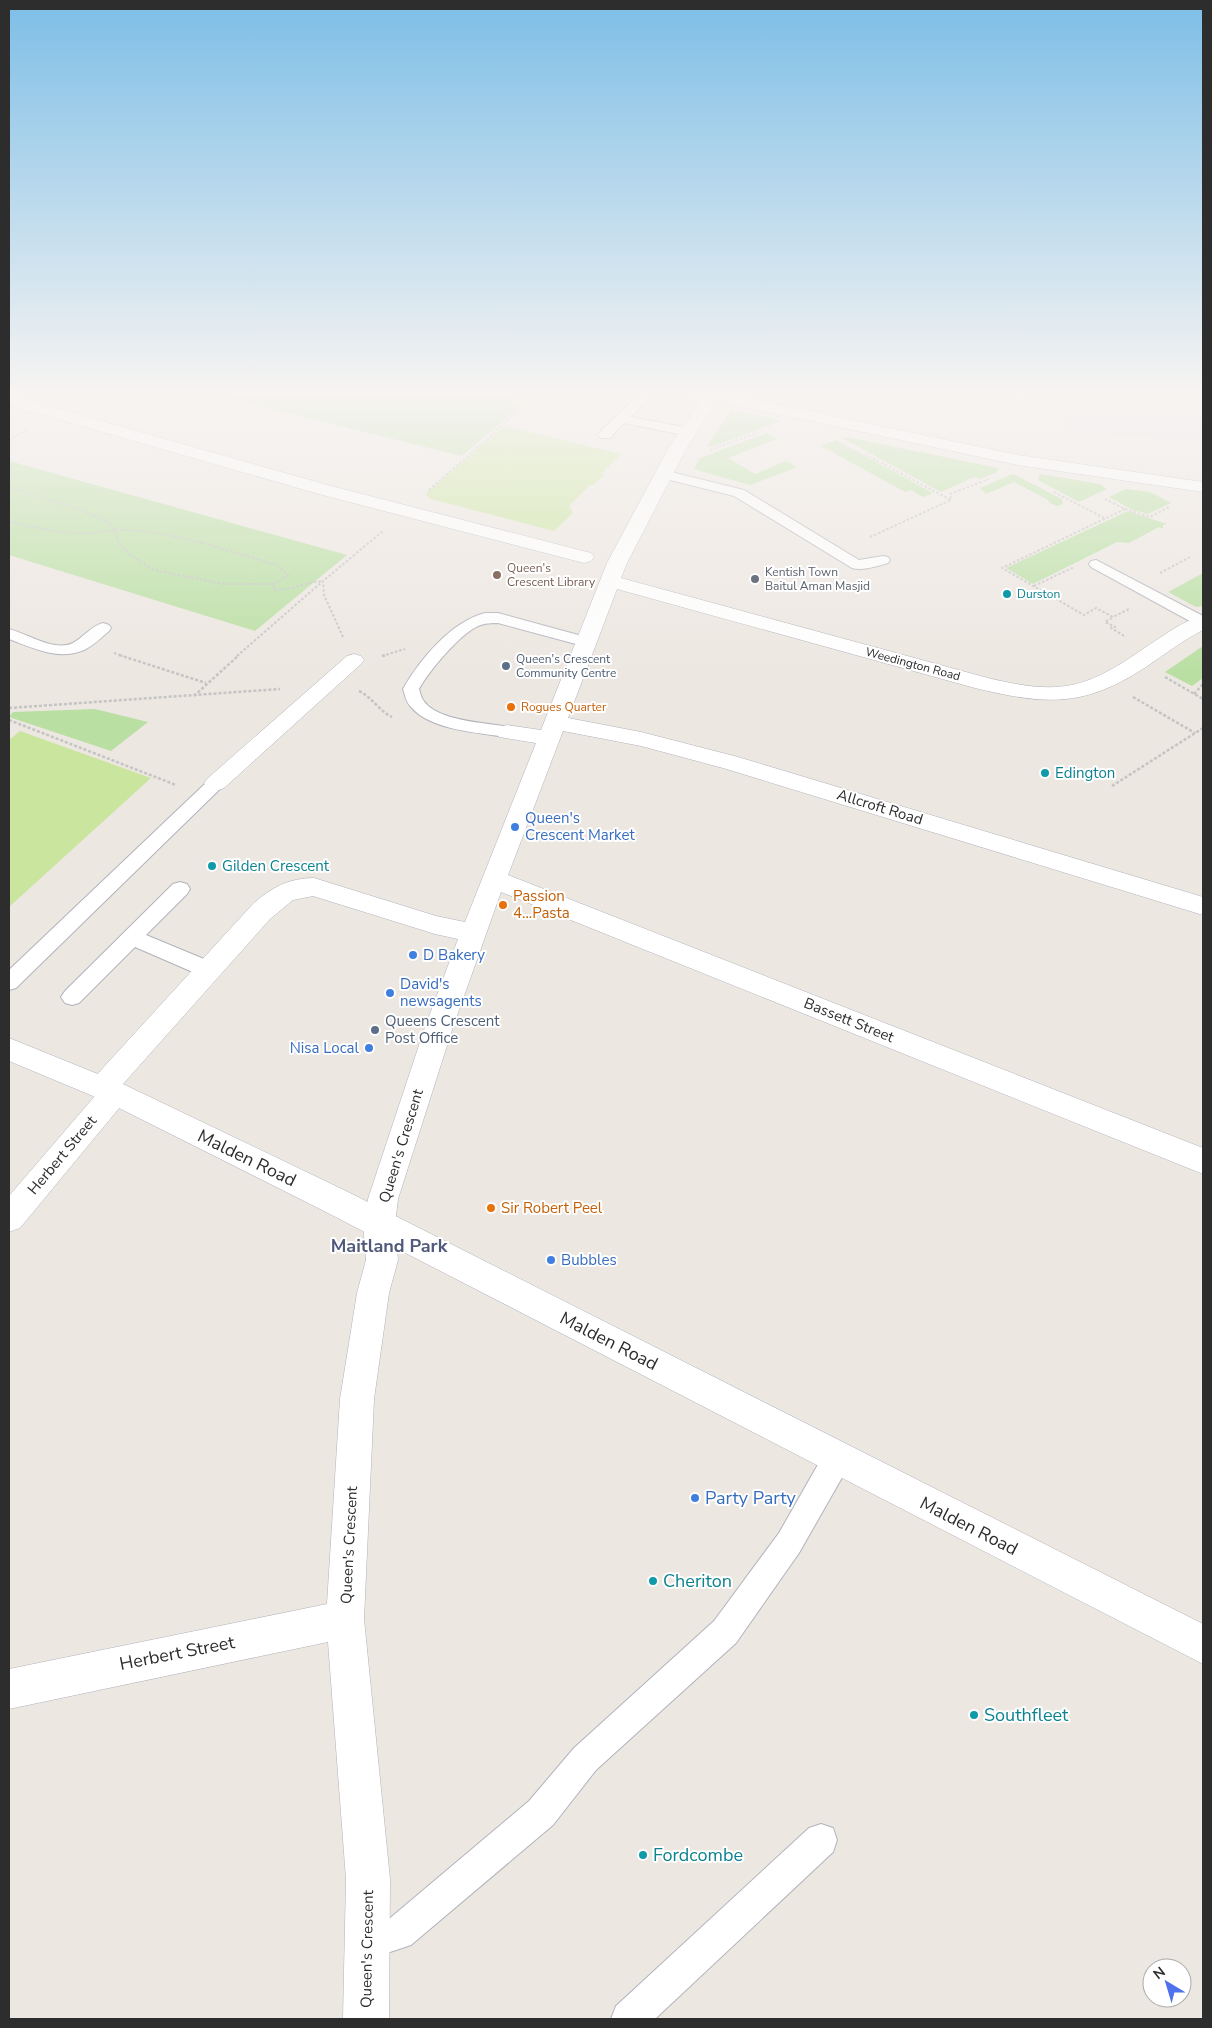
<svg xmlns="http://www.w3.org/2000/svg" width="1212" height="2028" font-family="'Nunito Sans',sans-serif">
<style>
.industrial{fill:#e2e0e6}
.green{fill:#b9dfa2}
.pitch{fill:#cae59e}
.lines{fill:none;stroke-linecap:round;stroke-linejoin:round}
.lane-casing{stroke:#b1b3bc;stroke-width:2}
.street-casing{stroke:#b1b3bc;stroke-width:1}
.secondary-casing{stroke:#b1b3bc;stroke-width:1}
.path-far1{stroke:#c4c4c4;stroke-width:2;stroke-dasharray:2.5 2;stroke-linecap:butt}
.path{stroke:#c4c4c4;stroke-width:2.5;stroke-dasharray:3 2;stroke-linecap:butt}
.lane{fill:#fff;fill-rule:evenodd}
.street{fill:#fff;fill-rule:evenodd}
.secondary{fill:#fff;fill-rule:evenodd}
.education-dot{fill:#8d6e63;stroke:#fff;stroke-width:2}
.worship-dot{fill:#6b7280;stroke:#fff;stroke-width:2}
.culture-dot{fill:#0f9aa8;stroke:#fff;stroke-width:2}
.service-dot{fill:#5c6f8a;stroke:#fff;stroke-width:2}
.food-dot{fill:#e8710a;stroke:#fff;stroke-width:2}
.shop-dot{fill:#3f7fe0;stroke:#fff;stroke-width:2}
.labels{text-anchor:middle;stroke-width:4;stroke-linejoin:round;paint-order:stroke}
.far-education-label{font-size:12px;fill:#785e54;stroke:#fff;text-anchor:start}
.far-worship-label{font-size:12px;fill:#5b616d;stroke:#fff;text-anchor:start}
.far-culture-label{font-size:12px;fill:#0d838f;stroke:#fff;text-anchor:start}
.far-service-label{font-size:12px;fill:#4e5e75;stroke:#fff;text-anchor:start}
.far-street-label{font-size:12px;fill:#2d2d2d;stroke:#fff}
.far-food-label{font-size:12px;fill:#c56008;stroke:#fff;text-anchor:start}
.culture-label{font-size:15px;fill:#0d838f;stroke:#fff;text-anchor:start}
.street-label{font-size:15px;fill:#2d2d2d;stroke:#fff}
.shop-label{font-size:15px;fill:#366cbe;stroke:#fff;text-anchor:start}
.food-label{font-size:15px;fill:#c56008;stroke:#fff;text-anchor:start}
.service-label{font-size:15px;fill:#4e5e75;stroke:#fff;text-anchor:start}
.near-street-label{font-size:18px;fill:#2d2d2d;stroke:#fff}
.quarter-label{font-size:18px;font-weight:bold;fill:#50597b;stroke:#fff}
.near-shop-label{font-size:18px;fill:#366cbe;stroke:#fff;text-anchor:start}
.near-culture-label{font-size:18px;fill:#0d838f;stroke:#fff;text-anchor:start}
</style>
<rect width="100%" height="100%" fill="#ede7e1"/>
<!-- industrial -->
<path class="industrial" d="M 1067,391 L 1203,391 L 1203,442 L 1070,430 L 1062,415 Z"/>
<!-- green -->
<path class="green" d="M 200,391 L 481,391 L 515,399 L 512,402 L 522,405 L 462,456 Z
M 731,410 L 781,421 L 711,447 L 707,446 Z
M 767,433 L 777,439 L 728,458 L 755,474 L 786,461 L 797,467 L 750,485 L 700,471 L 694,468 L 700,458 Z
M 847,437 L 866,441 L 998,468 L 997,472 L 980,479 L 974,477 L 941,492 L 842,438 Z
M 836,440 L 933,493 L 923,497 L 911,490 L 905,492 L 821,446 Z
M 9,461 L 347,555 L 255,631 L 9,555 Z
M 1013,474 L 1062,499 L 1063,504 L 1057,506 L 1048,502 L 1050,501 L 1014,482 L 986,494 L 980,488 Z
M 1040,474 L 1100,484 L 1107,489 L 1079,502 L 1038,480 Z
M 1126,489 L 1150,492 L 1171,503 L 1148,514 L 1133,510 L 1109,497 Z
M 1128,511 L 1167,524 L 1163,525 L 1163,529 L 1159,527 L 1129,543 L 1117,542 L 1033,584 L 1006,568 Z
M 1203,573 L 1203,606 L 1196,607 L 1168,592 Z
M 1203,646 L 1203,678 L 1192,686 L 1165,672 Z
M 95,709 L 148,722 L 111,751 L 9,717 L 13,712 Z"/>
<!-- pitch -->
<path class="pitch" d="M 504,426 L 621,454 L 601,474 L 604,475 L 593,485 L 590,485 L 569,506 L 573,513 L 554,531 L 431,499 L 425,494 Z
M 20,731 L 151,778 L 9,907 L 9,740 Z"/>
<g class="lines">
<!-- lane casing -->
<g class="lane-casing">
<path id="lane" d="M 642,391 L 656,391 L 631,417 L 694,429 L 695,432 L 694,435 L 689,436 L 624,423 L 610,438 L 600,438 L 598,435 L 600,432 Z
M 663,470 L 744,490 L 859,560 L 883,556 L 888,557 L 890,560 L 888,563 C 877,566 863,571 852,568 L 734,496 L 658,477 L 656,474 Z
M 1096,560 L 1203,616 L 1203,627 L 1197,625 L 1091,567 L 1089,564 L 1091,561 Z
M 485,613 L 498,613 L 593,639 L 595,642 L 593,645 L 587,647 L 498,623 C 491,623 485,623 478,626 C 459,635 429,671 419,689 C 420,692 421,697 423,700 C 438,723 490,722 513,728 L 516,732 L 513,736 L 507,737 C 479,733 430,730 411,707 C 406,702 405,695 403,689 C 420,659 451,622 485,613 Z
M 103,623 L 109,625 L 111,628 L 109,631 C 101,638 93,646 84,650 C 58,661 33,648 9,639 L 9,629 C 28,634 54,652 73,643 C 84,637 91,626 103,623 Z
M 216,777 L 222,779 L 225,783 L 222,787 L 16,988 L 9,990 L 9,970 L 210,779 Z
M 180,882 L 187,884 L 190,889 L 187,894 L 146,935 L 216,964 L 219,970 L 216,976 L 209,978 L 202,976 L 135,947 L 79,1003 L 72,1005 L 65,1003 L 61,997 L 65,991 L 173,884 Z
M 838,1443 L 848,1447 L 852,1457 L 848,1467 L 799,1553 L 736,1643 L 596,1770 L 553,1825 L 411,1945 L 366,1960 L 354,1955 L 349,1943 L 354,1931 L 389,1919 L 529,1801 L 574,1748 L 714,1621 L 779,1533 L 828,1447 Z
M 821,1824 L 833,1828 L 837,1840 L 833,1852 L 655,2019 L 611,2019 L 616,2006 L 809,1828 Z"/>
</g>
<!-- street casing -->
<g class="street-casing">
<path id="street" d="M 688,391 L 724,391 L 723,393 L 1018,455 L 1203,482 L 1203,492 L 1018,465 L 717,401 L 686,449 L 627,563 L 621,578 L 988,678 C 1063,696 1086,689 1149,645 C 1166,634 1184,620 1203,616 L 1203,630 C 1183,640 1165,654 1146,667 C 1083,708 1046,705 975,688 L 617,589 L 568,718 L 641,732 L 738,757 L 1203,897 L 1203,915 L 723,768 L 641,746 L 563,731 L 508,875 L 1203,1148 L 1203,1174 L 501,892 L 453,1027 L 398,1199 L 395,1224 L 398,1260 L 389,1293 L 374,1399 L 364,1619 L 390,1879 L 389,2019 L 343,2019 L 346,1879 L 328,1642 L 9,1709 L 9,1669 L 327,1604 L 340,1399 L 357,1293 L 366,1260 L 363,1224 L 368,1199 L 425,1027 L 458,939 L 435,934 L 313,896 L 293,900 L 270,919 L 123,1084 L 129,1093 L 125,1101 L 20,1228 L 9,1232 L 9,1196 L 94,1097 L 88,1088 L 92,1080 L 252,905 C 270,888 289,878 314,878 L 436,916 L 465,922 L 536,743 L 499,737 L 496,732 L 499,727 L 507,725 L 541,730 L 607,563 L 668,449 L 703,398 L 690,395 Z
M 9,395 L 331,486 L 591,553 L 594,557 L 591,561 L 584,563 L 319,494 L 9,405 Z
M 354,654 L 361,656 L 364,660 L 361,664 L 224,788 L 216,791 L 208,788 L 204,783 L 208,778 L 347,656 Z"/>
</g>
<!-- secondary casing -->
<g class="secondary-casing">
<path id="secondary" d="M 9,1038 L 125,1085 L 346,1191 L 1203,1624 L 1203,1664 L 324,1211 L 105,1101 L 9,1061 Z"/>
</g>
<!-- path-far1 -->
<path class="path-far1" d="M 287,391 C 315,402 345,409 374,399 L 375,391
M 83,396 L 91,391
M 9,440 L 26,430
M 710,450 L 762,431
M 865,454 L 951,500 L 950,494 L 989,479
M 9,487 L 84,511 L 110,523 L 114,530 C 171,529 223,550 277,565 L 288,575 L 274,584
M 429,490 L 541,391
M 1054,492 L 1104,518
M 1105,499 L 1125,509 L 1002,568 L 1084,615 L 1096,608 L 1113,617 L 1129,609
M 1125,509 L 1150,517 L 1169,507
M 9,521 C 45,531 77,537 114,530 L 119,543 L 128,553 L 154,570 L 223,584 L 274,584 L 274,590 C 292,590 306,582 323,581
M 870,537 L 951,500
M 1160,573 L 1192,556
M 1034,586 L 1074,567
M 1112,618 L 1105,622 L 1115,627 L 1111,628 L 1126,637
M 343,637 L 324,595 L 323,581 L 383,531
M 114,653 L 123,656
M 237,656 L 323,581
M 382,656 L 405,649"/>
<!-- path -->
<path class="path" d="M 119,655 L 206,683
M 382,656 L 387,655
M 1165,677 L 1203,699
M 359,691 C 372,697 379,711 392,717
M 1194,694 L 1203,684
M 194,696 L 239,655
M 1133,697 L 1195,733
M 9,708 L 280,689
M 9,720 L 176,785
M 1112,786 L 1203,728"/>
<!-- lane -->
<use href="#lane" class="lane"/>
<!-- street -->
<use href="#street" class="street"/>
<!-- secondary -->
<use href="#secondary" class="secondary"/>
</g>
<!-- sky -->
<linearGradient id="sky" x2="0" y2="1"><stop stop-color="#7dbee7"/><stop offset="0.58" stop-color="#f7f4f2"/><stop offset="1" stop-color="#f7f4f2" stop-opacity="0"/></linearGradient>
<rect width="1212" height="675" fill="url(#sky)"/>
<!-- markers -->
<circle class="education-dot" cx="497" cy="575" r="5"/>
<circle class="worship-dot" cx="755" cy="579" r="5"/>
<g class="culture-dot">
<circle cx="1007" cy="594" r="5"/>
<circle cx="1045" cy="773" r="5"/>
<circle cx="212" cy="866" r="5"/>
<circle cx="653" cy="1581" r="5"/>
<circle cx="974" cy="1715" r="5"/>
<circle cx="643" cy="1855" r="5"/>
</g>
<g class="service-dot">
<circle cx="506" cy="666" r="5"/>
<circle cx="375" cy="1030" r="5"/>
</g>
<g class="food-dot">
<circle cx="511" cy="707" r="5"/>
<circle cx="503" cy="905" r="5"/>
<circle cx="491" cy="1208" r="5"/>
</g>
<g class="shop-dot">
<circle cx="515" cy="827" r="5"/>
<circle cx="413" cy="955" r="5"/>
<circle cx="390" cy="993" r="5"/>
<circle cx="369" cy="1048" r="5"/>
<circle cx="551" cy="1260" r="5"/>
<circle cx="695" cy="1498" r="5"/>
</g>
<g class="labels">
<!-- far-education labels -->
<g class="far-education-label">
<text x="507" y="572">Queen's<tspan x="507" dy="14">Crescent Library</tspan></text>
</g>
<!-- far-worship labels -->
<g class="far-worship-label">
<text x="765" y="576">Kentish Town<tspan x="765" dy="14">Baitul Aman Masjid</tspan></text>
</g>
<!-- far-culture labels -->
<g class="far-culture-label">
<text x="1017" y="598">Durston</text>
</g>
<!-- far-service labels -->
<g class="far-service-label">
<text x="516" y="663">Queen's Crescent<tspan x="516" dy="14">Community Centre</tspan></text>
</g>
<!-- far-street labels -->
<g class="far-street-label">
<text transform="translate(913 664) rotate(15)" y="4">Weedington Road</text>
</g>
<!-- far-food labels -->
<g class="far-food-label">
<text x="521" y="711">Rogues Quarter</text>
</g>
<!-- culture labels -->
<g class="culture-label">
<text x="1055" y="778">Edington</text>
<text x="222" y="871">Gilden Crescent</text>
</g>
<!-- street labels -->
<g class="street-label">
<text transform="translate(880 807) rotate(17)" y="5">Allcroft Road</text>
<text transform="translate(849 1020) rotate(22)" y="5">Bassett Street</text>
<text transform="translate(401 1146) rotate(-73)" y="5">Queen's Crescent</text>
<text transform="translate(62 1155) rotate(-50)" y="5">Herbert Street</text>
<text transform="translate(349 1545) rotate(-87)" y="5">Queen's Crescent</text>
<text transform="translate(367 1949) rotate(-89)" y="5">Queen's Crescent</text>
</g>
<!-- shop labels -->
<g class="shop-label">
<text x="525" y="823">Queen's<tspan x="525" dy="17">Crescent Market</tspan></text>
<text x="423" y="960">D Bakery</text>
<text x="400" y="989">David's<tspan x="400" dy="17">newsagents</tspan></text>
<text x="359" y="1053" text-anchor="end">Nisa Local</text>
<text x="561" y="1265">Bubbles</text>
</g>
<!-- food labels -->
<g class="food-label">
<text x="513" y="901">Passion<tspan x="513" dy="17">4...Pasta</tspan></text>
<text x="501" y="1213">Sir Robert Peel</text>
</g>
<!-- service labels -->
<g class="service-label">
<text x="385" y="1026">Queens Crescent<tspan x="385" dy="17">Post Office</tspan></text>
</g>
<!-- near-street labels -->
<g class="near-street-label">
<text transform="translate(247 1158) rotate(26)" y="6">Malden Road</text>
<text transform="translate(609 1341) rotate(27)" y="6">Malden Road</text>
<text transform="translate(969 1526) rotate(27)" y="6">Malden Road</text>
<text transform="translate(177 1653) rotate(-11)" y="6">Herbert Street</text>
</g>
<!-- quarter labels -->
<g class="quarter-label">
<text x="389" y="1252">Maitland Park</text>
</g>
<!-- near-shop labels -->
<g class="near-shop-label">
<text x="705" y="1504">Party Party</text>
</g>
<!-- near-culture labels -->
<g class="near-culture-label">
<text x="663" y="1587">Cheriton</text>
<text x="984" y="1721">Southfleet</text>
<text x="653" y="1861">Fordcombe</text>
</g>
</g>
<!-- border -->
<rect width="1212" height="2028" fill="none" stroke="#2d2d2d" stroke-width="20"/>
<!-- north arrow -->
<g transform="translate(1167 1983) rotate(322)"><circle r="24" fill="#ffffff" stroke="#ababab"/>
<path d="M0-4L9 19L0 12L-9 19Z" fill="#4e71ed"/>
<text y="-8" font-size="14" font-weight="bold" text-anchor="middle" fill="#2d2d2d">N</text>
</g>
</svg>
